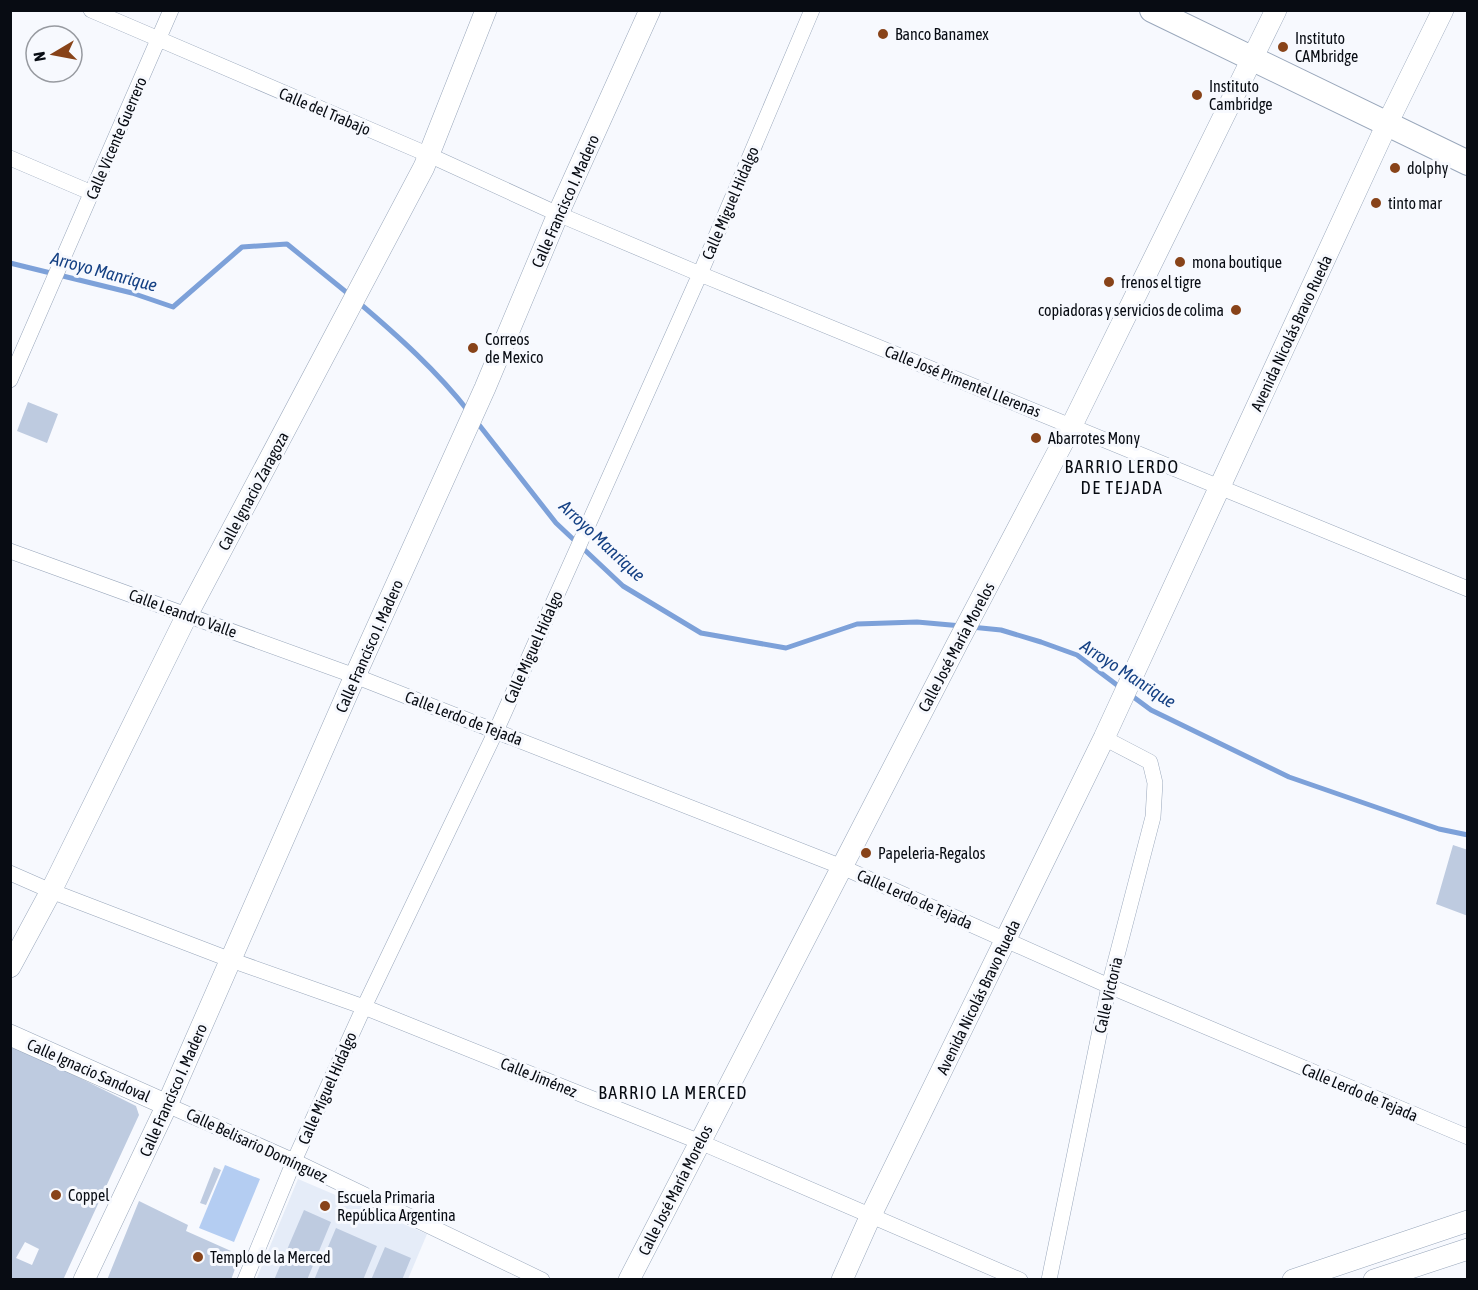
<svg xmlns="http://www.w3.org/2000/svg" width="1478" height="1290" font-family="'Asap Condensed',sans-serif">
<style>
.built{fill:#e5ecf8}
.green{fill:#b4cdf2}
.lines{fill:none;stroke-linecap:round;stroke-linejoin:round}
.stream{stroke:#7da1d9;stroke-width:5}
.building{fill:#becbe0;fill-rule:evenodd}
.street-casing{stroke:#99a7bb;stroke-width:16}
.secondary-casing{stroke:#99a7bb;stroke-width:22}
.primary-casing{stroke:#99a7bb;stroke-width:26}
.street{stroke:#fff;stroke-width:15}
.secondary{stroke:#fff;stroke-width:21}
.primary{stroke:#fff;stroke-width:24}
.poi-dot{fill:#884319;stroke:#f7f9fe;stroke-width:2}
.labels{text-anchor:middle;stroke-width:6;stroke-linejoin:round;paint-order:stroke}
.poi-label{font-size:16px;fill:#080c13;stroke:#f7f9fe;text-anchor:start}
.street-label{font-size:16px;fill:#080c13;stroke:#f7f9fe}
.water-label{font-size:18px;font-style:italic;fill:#154184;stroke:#f7f9fe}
.neighbourhood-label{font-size:18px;letter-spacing:1.5px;fill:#080c13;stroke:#f7f9fe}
</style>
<rect width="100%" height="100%" fill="#f7f9fe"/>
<!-- built -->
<path class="built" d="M 298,1179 L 427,1234 L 408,1279 L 256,1280 Z"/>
<!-- green -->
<path class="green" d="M 225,1165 L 260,1179 L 234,1242 L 199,1228 Z"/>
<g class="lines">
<!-- stream -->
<path class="stream" d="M 10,263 L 132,293 L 173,307 L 242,247 L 287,244 L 351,296
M 358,302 C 398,336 437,371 469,412
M 476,421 L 556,523 L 623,586 L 701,633 L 786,648 L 857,624 L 917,622 L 962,626
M 971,627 L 1001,630 L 1041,642 L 1077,655 L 1121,688
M 1128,693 L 1151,710 L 1289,777 L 1439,829 L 1468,835"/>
</g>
<!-- building -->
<path class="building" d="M 28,402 L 58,414 L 47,443 L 17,431 Z
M 1453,845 L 1468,850 L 1468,916 L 1436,904 Z
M 10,1043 L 136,1106 L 139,1115 L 63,1280 L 10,1280 ZM 25,1242 L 39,1249 L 32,1265 L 16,1258 Z
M 214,1167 L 221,1170 L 206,1205 L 200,1203 Z
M 139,1201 L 188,1225 L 186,1231 L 240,1255 L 231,1280 L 107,1280 Z
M 304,1210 L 331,1222 L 307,1280 L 274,1280 Z
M 336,1228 L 377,1246 L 363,1280 L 314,1280 Z
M 385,1247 L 411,1258 L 402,1280 L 371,1280 Z"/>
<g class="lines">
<!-- street casing -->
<g class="street-casing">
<path id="street" d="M 91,10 L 429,155 L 558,214 L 700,274 L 1468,589
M 10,158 L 92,193
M 10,380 L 171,10
M 10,551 L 355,676 L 842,867 L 1109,986 L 1468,1137
M 10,873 L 51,891 L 231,960 L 364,1007 L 700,1142 L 1020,1280
M 167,1105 L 294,1161 L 542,1280
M 245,1280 L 294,1161 L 364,1007 L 496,731 L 700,274 L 812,10
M 1049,1280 L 1109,986 L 1153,817 L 1155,783 L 1150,762 L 1104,738"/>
</g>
<!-- secondary casing -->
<g class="secondary-casing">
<path id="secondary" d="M 10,967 L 51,891 L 187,615 L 424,167 L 486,10
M 10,1035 L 167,1105
M 84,1280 L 167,1105 L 355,676 L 485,388 L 558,214 L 650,10
M 629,1280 L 957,644 L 1072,425 L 1276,10
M 842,1280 L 871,1215 L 1104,738 L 1387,124 L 1443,10
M 1293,1280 L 1468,1221
M 1374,1280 L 1468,1249"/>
</g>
<!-- primary casing -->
<g class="primary-casing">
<path id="primary" d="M 1152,10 L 1468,163"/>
</g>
<!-- street -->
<use href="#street" class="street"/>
<!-- secondary -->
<use href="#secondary" class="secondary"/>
<!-- primary -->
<use href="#primary" class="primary"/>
</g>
<!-- markers -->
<g class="poi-dot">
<circle cx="883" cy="34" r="6"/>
<circle cx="1283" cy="47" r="6"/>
<circle cx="1197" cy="95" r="6"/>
<circle cx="1395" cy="168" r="6"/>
<circle cx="1376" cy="203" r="6"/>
<circle cx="1180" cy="262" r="6"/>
<circle cx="1109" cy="282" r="6"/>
<circle cx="1236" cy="310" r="6"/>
<circle cx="473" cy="348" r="6"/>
<circle cx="1036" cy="438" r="6"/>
<circle cx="866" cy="853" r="6"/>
<circle cx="56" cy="1195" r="6"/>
<circle cx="325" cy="1206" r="6"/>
<circle cx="198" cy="1257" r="6"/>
</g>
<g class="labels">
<!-- poi labels -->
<g class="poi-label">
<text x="895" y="40">Banco Banamex</text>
<text x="1295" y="44">Instituto<tspan x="1295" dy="18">CAMbridge</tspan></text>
<text x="1209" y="92">Instituto<tspan x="1209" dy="18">Cambridge</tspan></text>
<text x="1407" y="174">dolphy</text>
<text x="1388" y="209">tinto mar</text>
<text x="1192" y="268">mona boutique</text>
<text x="1121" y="288">frenos el tigre</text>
<text x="1224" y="316" text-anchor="end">copiadoras y servicios de colima</text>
<text x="485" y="345">Correos<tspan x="485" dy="18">de Mexico</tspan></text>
<text x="1048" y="444">Abarrotes Mony</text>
<text x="878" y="859">Papeleria-Regalos</text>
<text x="68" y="1201">Coppel</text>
<text x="337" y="1203">Escuela Primaria<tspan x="337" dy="18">República Argentina</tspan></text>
<text x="210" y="1263">Templo de la Merced</text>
</g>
<!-- street labels -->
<g class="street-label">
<text transform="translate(325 111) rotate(23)" y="6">Calle del Trabajo</text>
<text transform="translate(116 138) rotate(-67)" y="6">Calle Vicente Guerrero</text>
<text transform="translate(565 201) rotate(-66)" y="6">Calle Francisco I. Madero</text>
<text transform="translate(730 203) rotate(-67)" y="6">Calle Miguel Hidalgo</text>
<text transform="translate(1291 333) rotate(-65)" y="6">Avenida Nicolás Bravo Rueda</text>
<text transform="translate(963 381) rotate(22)" y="6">Calle José Pimentel Llerenas</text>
<text transform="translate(253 491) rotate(-62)" y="6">Calle Ignacio Zaragoza</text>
<text transform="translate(183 613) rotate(20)" y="6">Calle Leandro Valle</text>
<text transform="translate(369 646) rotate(-66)" y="6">Calle Francisco I. Madero</text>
<text transform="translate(533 647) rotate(-66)" y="6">Calle Miguel Hidalgo</text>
<text transform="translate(956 647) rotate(-62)" y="6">Calle José María Morelos</text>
<text transform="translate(464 718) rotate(21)" y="6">Calle Lerdo de Tejada</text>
<text transform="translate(915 899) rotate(24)" y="6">Calle Lerdo de Tejada</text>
<text transform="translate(1108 995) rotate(-77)" y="6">Calle Victoria</text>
<text transform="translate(978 997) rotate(-64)" y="6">Avenida Nicolás Bravo Rueda</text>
<text transform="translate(89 1070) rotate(24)" y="6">Calle Ignacio Sandoval</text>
<text transform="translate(539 1077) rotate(22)" y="6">Calle Jiménez</text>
<text transform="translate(327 1088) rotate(-66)" y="6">Calle Miguel Hidalgo</text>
<text transform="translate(173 1090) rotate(-66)" y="6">Calle Francisco I. Madero</text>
<text transform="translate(1360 1092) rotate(23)" y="6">Calle Lerdo de Tejada</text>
<text transform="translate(257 1145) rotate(25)" y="6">Calle Belisario Domínguez</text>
<text transform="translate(675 1190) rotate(-63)" y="6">Calle José María Morelos</text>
</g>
<!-- water labels -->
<g class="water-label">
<text transform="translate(104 272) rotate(15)" y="6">Arroyo Manrique</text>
<text transform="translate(602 541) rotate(43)" y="6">Arroyo Manrique</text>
<text transform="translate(1128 674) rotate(33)" y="6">Arroyo Manrique</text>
</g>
<!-- neighbourhood labels -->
<g class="neighbourhood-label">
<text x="1122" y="473">BARRIO LERDO<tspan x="1122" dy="21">DE TEJADA</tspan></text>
<text x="673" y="1099">BARRIO LA MERCED</text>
</g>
</g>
<!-- border -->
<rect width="1478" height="1290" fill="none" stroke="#080c13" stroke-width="24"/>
<!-- north arrow -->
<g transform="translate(54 54) rotate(260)"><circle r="28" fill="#f7f9fe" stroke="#979aa0" stroke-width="1.5"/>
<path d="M0-4.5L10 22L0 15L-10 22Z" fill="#884319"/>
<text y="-9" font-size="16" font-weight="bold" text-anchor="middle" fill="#080c13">N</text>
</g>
</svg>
